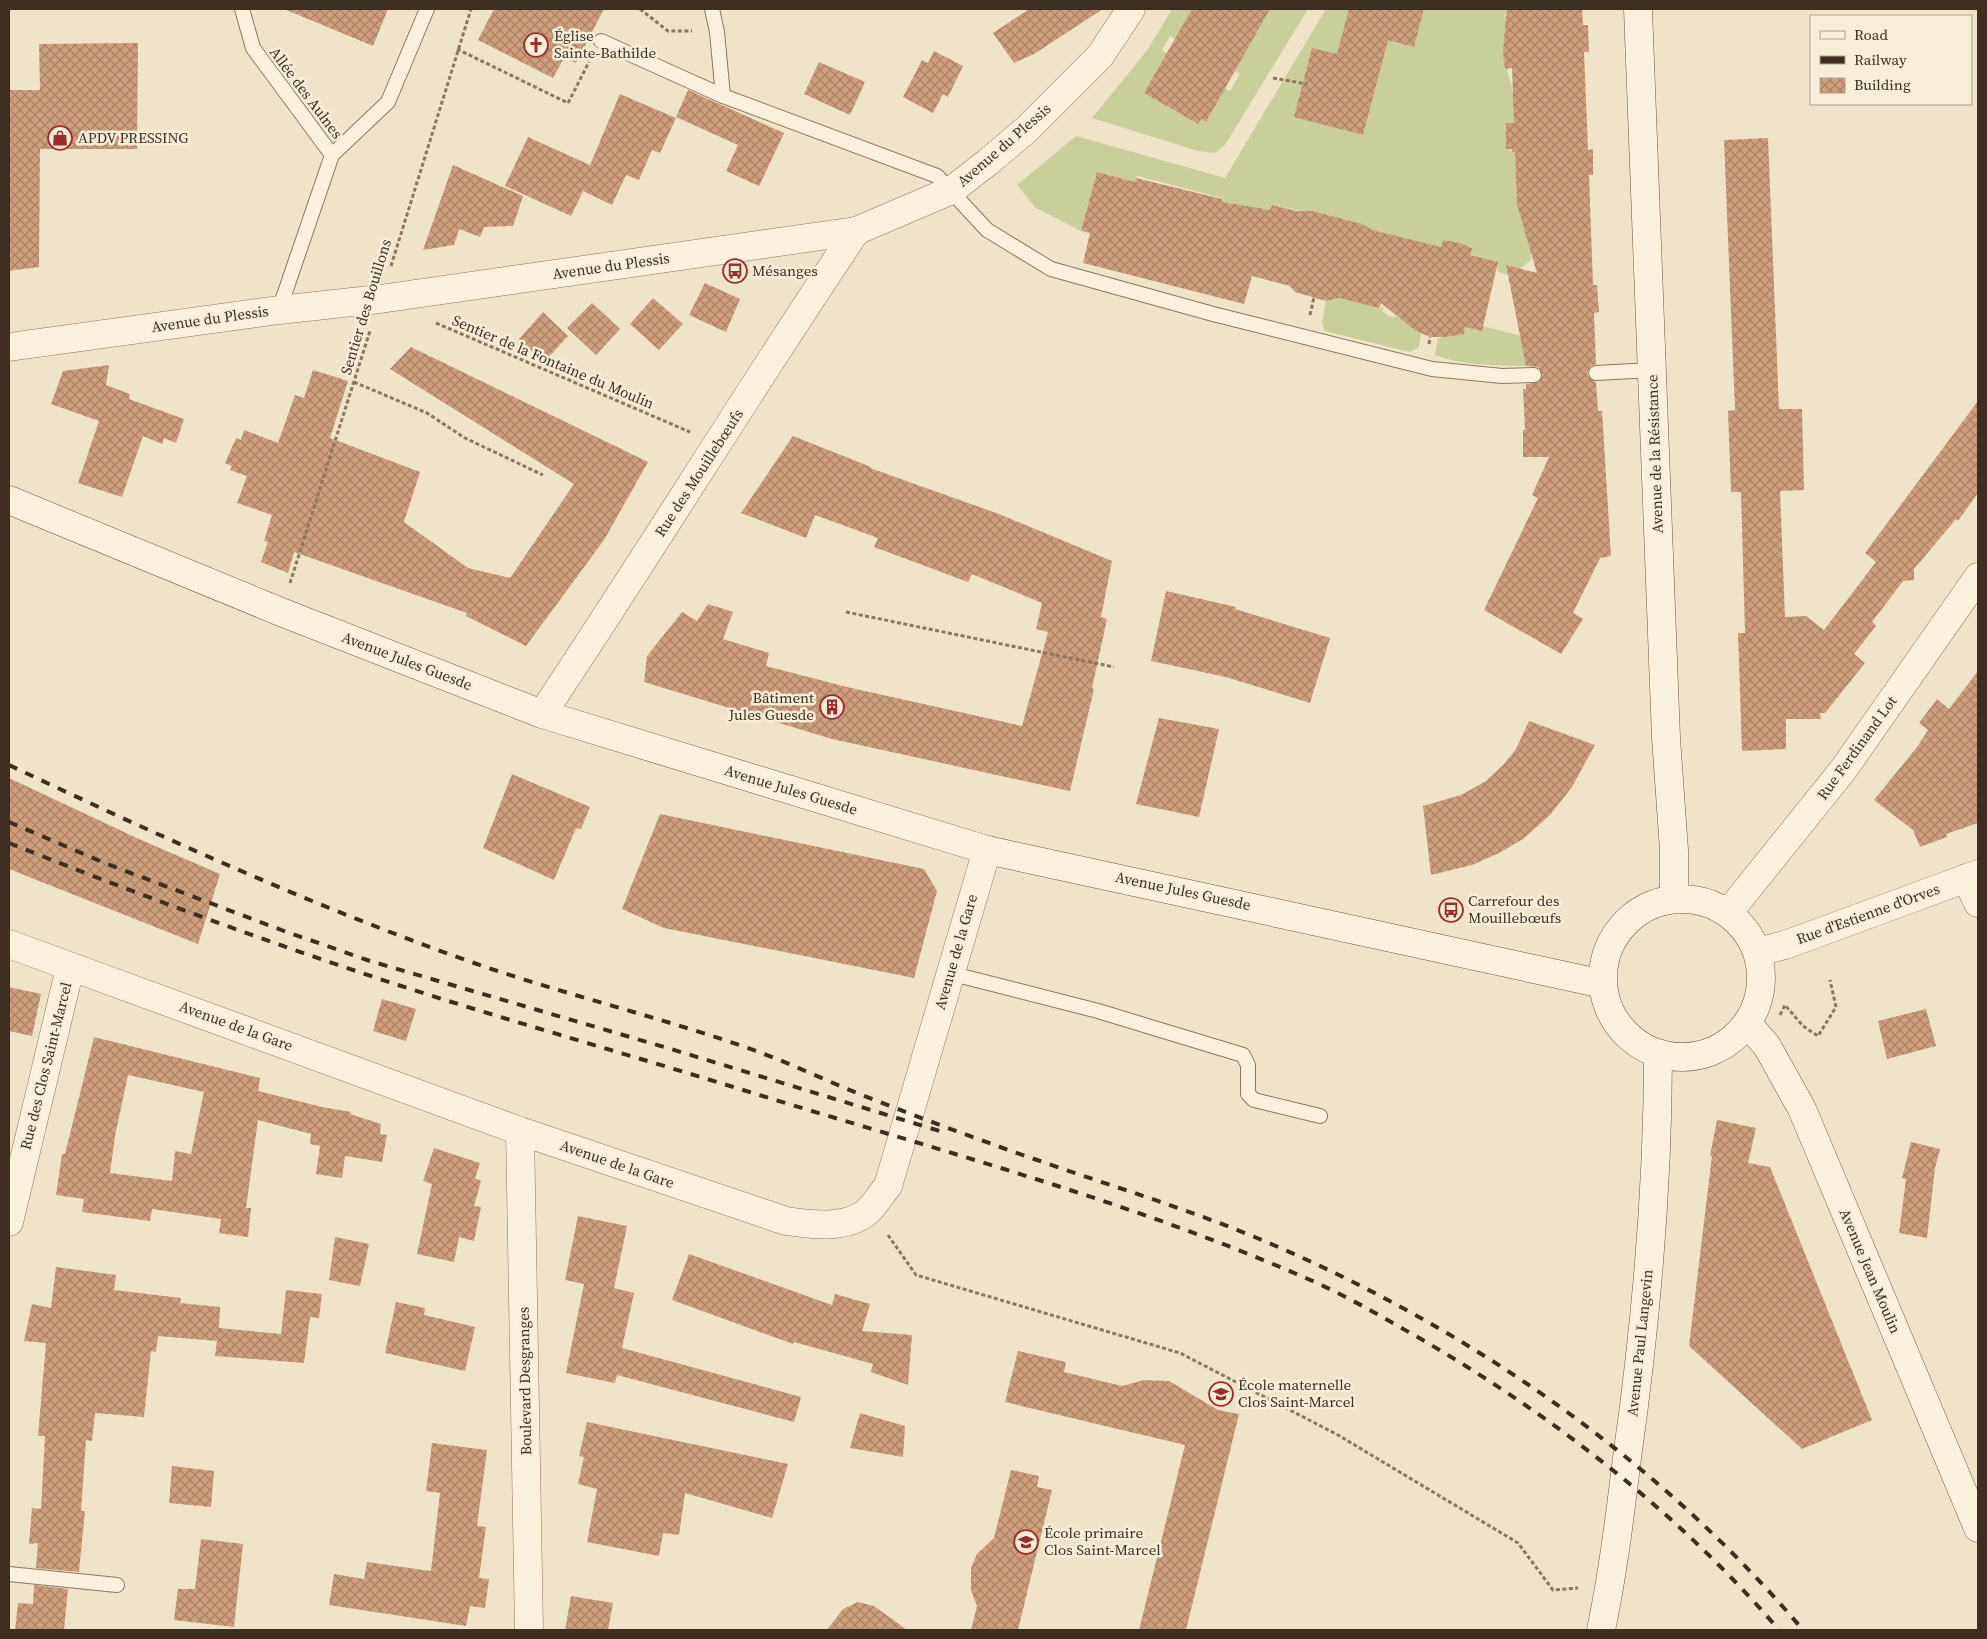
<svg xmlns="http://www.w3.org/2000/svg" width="1987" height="1639" font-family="'Source Serif 4',serif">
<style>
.garden{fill:#c9cf9b}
.building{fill:url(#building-cross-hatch);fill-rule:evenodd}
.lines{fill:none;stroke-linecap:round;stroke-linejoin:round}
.service-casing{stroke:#8d765c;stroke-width:16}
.minor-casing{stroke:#8d765c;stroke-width:29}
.tertiary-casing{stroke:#8d765c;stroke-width:29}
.secondary-casing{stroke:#6f573f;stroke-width:29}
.path{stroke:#8d765c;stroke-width:3;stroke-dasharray:4 2.5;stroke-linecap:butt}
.service{stroke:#faf1dc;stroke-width:14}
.minor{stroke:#faf1dc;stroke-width:28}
.tertiary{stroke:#faf1dc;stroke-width:28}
.secondary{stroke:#faf1dc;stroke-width:28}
.rail{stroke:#3d2e20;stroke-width:4;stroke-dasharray:9 9;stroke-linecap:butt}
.labels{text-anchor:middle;stroke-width:5;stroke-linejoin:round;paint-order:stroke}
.poi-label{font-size:15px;fill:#3d2e20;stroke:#f7eed8;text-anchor:start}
.street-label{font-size:15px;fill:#3d2e20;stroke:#f7eed8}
</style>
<defs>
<pattern id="building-cross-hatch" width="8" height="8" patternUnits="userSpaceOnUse" patternTransform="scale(1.25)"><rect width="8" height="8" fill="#cf9f7d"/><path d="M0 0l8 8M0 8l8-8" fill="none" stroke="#a98266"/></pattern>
</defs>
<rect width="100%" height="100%" fill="#f0e4c8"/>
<!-- garden -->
<path class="garden" d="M 1172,9 L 1192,9 L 1176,39 L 1170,36 L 1162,50 L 1167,54 L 1144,93 L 1198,124 L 1201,119 L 1206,122 L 1225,88 L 1230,91 L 1240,74 L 1235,71 L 1254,37 L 1250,34 L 1258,30 L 1268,12 L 1265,9 L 1308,9 L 1225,145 L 1215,153 L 1198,151 L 1092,118 L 1148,49 Z
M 1326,9 L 1507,10 L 1504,16 L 1509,18 L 1507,68 L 1513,93 L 1523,93 L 1514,123 L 1511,123 L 1508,149 L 1515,152 L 1517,199 L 1522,224 L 1530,230 L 1531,260 L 1511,276 L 1497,271 L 1498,265 L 1476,259 L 1476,256 L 1470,255 L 1471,247 L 1443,240 L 1441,247 L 1380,237 L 1351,221 L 1272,205 L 1270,210 L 1221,204 L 1222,198 L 1137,176 L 1135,182 L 1097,172 L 1081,231 L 1036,208 L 1017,185 L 1076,136 L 1225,178 Z
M 1339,298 L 1379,308 L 1384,307 L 1382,311 L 1389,316 L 1396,317 L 1398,311 L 1410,326 L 1421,333 L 1419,347 L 1410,352 L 1324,331 L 1322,322 L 1326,301 Z
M 1483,326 L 1525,337 L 1527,366 C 1496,365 1464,366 1435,355 L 1438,338 L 1451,336 L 1452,330 L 1464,332 L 1466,327 Z"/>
<!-- building -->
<path class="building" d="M 284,9 L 388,9 L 373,46 Z
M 494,9 L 604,9 L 576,63 L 564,58 L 553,78 L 478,40 Z
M 1029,9 L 1103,9 L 1034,54 L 1014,63 L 993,33 Z
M 1192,9 L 1270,9 L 1206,122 L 1201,119 L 1198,124 L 1144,93 Z
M 1349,9 L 1424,9 L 1414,47 L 1388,40 L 1363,135 L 1294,117 L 1312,48 L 1337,54 Z
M 1507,9 L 1582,9 L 1583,25 L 1588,25 L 1589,52 L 1584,52 L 1588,150 L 1593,149 L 1593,175 L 1589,175 L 1593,285 L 1597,285 L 1599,312 L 1594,313 L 1596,364 L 1591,366 L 1587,373 L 1589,378 L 1596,382 L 1598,411 L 1602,411 L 1611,556 L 1600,558 L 1573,613 L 1583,619 L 1561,654 L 1484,610 L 1538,498 L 1532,495 L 1549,457 L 1523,457 L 1523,430 L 1525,430 L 1523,389 L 1526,389 L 1526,384 L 1539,382 L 1543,375 L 1538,367 L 1526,366 L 1506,265 L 1537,273 L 1517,205 L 1515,152 L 1512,152 L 1512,149 L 1506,149 L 1506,123 L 1514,123 L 1512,68 L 1505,69 L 1503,52 Z
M 138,43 L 137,149 L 40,149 L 39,267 L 9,271 L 9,90 L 40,90 L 39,44 Z
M 934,51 L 963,66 L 948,97 L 943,94 L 933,113 L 903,97 L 922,60 L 928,63 Z
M 819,62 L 865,82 L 850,115 L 804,94 Z
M 688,90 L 784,133 L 759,186 L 726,171 L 738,145 L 676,117 Z
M 620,94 L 676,118 L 660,153 L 652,150 L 639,180 L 626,175 L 612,205 L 583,191 L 571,216 L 505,186 L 528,137 L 590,165 Z
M 1768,138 L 1779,409 L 1802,409 L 1804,490 L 1780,491 L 1785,617 L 1806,616 L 1824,630 L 1876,562 L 1865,553 L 1978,401 L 1978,493 L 1958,521 L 1956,519 L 1914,569 L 1914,580 L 1903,581 L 1872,622 L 1876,626 L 1854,654 L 1865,663 L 1825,713 L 1820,713 L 1821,719 L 1786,719 L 1786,749 L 1742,751 L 1738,633 L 1745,633 L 1741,492 L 1731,492 L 1728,411 L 1735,410 L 1724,140 Z
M 453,165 L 523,196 L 513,226 L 484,227 L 480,237 L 459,229 L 454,245 L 423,250 Z
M 1097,172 L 1135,182 L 1136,178 L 1222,199 L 1222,202 L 1270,210 L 1272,205 L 1297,211 L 1312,211 L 1362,224 L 1372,230 L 1441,247 L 1443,240 L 1460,243 L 1472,248 L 1470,255 L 1498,262 L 1482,331 L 1465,327 L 1464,334 L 1445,337 L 1430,337 L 1416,331 L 1381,303 L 1379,308 L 1339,298 L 1326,301 L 1295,292 L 1290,286 L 1252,276 L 1244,304 L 1083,263 L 1090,233 L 1081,231 Z
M 705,283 L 740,299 L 726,332 L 689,315 Z
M 653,298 L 683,324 L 659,350 L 630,324 Z
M 592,303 L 620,329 L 596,355 L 567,328 Z
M 543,312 L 568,336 L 544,362 L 519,339 Z
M 411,347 L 648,462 L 604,540 L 526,646 L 466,616 L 467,613 L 294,552 L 288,573 L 261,562 L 268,542 L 264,541 L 272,515 L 237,503 L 247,476 L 230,470 L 232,466 L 225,463 L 236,438 L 241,440 L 244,430 L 278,443 L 295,395 L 304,398 L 313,370 L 348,381 L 330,438 L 420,472 L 404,522 L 468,568 L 510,578 L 574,484 L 390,369 Z
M 109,365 L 106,385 L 130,394 L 129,399 L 184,419 L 176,443 L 164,438 L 162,444 L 143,436 L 122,497 L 78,483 L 99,421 L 51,404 L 63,371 Z
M 793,436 L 871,467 L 870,468 L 999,514 L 1112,561 L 1101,617 L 1107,619 L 1092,688 L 1094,689 L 1070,791 L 832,739 L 644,682 L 647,656 L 682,612 L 697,621 L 708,604 L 733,612 L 723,639 L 769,653 L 766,666 L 847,687 L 1022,726 L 1048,632 L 1036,629 L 1042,603 L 972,574 L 968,582 L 874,547 L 878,538 L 815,515 L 806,538 L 741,513 Z
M 1166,591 L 1236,607 L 1235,609 L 1330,638 L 1310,703 L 1226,677 L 1151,661 Z
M 1978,671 L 1978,823 L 1946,834 L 1947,837 L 1920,847 L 1913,830 L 1874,800 L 1917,747 L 1928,730 L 1919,723 L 1937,699 L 1949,709 Z
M 1159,718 L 1219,729 L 1199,817 L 1136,804 Z
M 1529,721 L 1595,745 L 1572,787 L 1550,815 L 1523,839 L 1499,853 L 1472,865 L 1431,875 L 1423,806 L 1461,795 L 1486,781 L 1504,764 L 1516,749 Z
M 512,774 L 590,807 L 581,829 L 576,828 L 554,880 L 483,848 Z
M 9,778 L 139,839 L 220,874 L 198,944 L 9,869 Z
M 660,814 L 924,869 L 937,891 L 914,978 L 664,928 L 622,909 Z
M 9,987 L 41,994 L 32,1036 L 9,1031 Z
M 382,999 L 416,1009 L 406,1041 L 373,1031 Z
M 1926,1009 L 1936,1046 L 1887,1059 L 1878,1021 Z
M 94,1037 L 260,1078 L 258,1091 L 322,1107 L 351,1112 L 350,1114 L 381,1124 L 380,1134 L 387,1135 L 382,1162 L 345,1156 L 342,1178 L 316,1174 L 320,1146 L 310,1144 L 311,1134 L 258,1120 L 246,1208 L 251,1208 L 248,1237 L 219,1233 L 221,1219 L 152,1209 L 150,1221 L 82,1212 L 84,1199 L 56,1195 L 62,1154 L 65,1154 ZM 128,1075 L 204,1092 L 191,1154 L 175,1151 L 172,1181 L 110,1173 L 115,1136 Z
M 1717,1120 L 1756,1128 L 1748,1163 L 1770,1167 L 1872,1420 L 1802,1449 L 1689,1346 L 1712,1156 L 1710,1156 Z
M 1911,1142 L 1940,1149 L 1935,1168 L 1927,1238 L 1899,1233 L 1906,1179 L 1902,1178 Z
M 434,1148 L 480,1163 L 475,1178 L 481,1181 L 474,1206 L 481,1207 L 474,1241 L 459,1237 L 454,1262 L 417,1254 L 432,1184 L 423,1181 Z
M 578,1216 L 627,1226 L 614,1288 L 634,1293 L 622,1348 L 801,1397 L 794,1422 L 617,1375 L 615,1383 L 566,1373 L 584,1284 L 565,1280 Z
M 335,1237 L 369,1244 L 360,1286 L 329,1280 Z
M 689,1254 L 832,1305 L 835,1294 L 870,1304 L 862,1331 L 912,1335 L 908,1385 L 871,1372 L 873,1364 L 794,1342 L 793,1344 L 672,1300 Z
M 56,1267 L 116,1275 L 114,1290 L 181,1298 L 180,1303 L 220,1307 L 219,1328 L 281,1334 L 286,1290 L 322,1294 L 319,1318 L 310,1317 L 304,1363 L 215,1356 L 217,1341 L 158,1336 L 156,1352 L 151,1351 L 144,1417 L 95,1413 L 92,1441 L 86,1440 L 81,1511 L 85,1511 L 79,1572 L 36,1568 L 38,1543 L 29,1544 L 32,1508 L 41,1509 L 45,1436 L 38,1436 L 46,1343 L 24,1341 L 32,1304 L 51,1308 Z
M 396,1302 L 425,1308 L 424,1315 L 475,1327 L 465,1371 L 385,1353 Z
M 1018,1351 L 1066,1362 L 1064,1372 L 1122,1386 L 1144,1380 L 1169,1381 L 1218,1410 L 1239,1414 L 1186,1630 L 1139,1630 L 1185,1445 L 1005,1402 Z
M 860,1413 L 905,1426 L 903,1457 L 850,1448 Z
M 587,1422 L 788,1464 L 772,1518 L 685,1493 L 679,1535 L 663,1533 L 659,1556 L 587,1542 L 597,1489 L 578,1484 L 584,1457 L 579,1456 Z
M 432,1443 L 487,1450 L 477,1526 L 486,1527 L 479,1578 L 489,1579 L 485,1608 L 470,1606 L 466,1626 L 329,1605 L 334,1574 L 364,1579 L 367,1562 L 431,1571 L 440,1493 L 426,1491 Z
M 172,1466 L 214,1471 L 211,1507 L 169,1503 Z
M 1011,1470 L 1039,1476 L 1037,1487 L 1052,1490 L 1018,1630 L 971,1630 L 977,1606 L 971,1590 L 971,1568 L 977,1554 L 994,1538 Z
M 201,1539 L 243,1544 L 234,1627 L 174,1620 L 178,1589 L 195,1589 Z
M 34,1585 L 68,1589 L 64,1630 L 15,1630 L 18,1603 L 33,1604 Z
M 571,1596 L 613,1603 L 608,1630 L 565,1630 Z
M 858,1602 L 874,1606 L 907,1630 L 827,1630 L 843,1609 Z"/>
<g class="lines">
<!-- service casing -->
<g class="service-casing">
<path id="service" d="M 242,9 L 253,48 L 332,155 L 279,310
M 712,9 L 717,32 L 723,96
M 601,41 L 723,96 L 937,176 L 987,230 L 1051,269 L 1213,314 L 1432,369 L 1502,376 L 1534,375
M 332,155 L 388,102 L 427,9
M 1596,373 L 1652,370
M 949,973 L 1098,1011 L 1243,1055 L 1248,1065 L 1248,1094 L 1254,1100 L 1320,1116
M 9,1574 L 117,1585"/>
</g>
<!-- minor casing -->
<g class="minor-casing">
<path id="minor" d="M 542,714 C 649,554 749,390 856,231
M 1966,878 L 1978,903
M 1728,913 L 1843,770 L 1978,577
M 9,944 L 520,1131 L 786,1221 C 813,1225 851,1230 871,1208 C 877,1201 882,1193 888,1186 L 987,850
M 1757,952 L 1785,945 L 1978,874
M 520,1131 L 529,1630
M 9,1222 L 70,968"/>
</g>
<!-- tertiary casing -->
<g class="tertiary-casing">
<path id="tertiary" d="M 9,347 L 279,310 L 380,299 L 856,231 L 952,190 L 988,162 L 1027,129 L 1100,56 L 1131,9"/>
</g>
<!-- secondary casing -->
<g class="secondary-casing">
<path id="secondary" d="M 1638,9 L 1666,738 L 1674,850 L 1674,899
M 9,500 L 281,612 L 542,714 L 987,850 L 1603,984
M1603 978a79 79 0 1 1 158 0a79 79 0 1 1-158 0Z
M 1747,1023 L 1767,1046 L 1802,1109 L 1978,1528
M 1601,1630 C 1613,1573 1620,1515 1627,1458 C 1646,1324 1658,1189 1658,1053"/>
</g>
<!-- path -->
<path class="path" d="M 640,9 L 668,31 L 692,31
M 457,49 L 568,103 L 589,62
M 1273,78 L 1307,84
M 391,266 L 471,9
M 1310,315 L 1314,297
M 436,323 L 690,432
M 1429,344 L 1430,337
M 354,382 L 427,413 L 465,438 L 543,475
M 290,583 L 370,331
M 846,612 L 1114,667
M 1780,1015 L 1785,1005 L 1803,1026 L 1818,1036 L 1836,1007 L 1830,980
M 888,1235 L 916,1275 L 1180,1353 L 1338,1435 L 1518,1543 L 1553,1590 L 1578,1588"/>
<!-- service -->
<use href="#service" class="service"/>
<!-- minor -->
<use href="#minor" class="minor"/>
<!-- tertiary -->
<use href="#tertiary" class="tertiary"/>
<!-- secondary -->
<use href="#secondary" class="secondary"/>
<!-- rail -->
<path class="rail" d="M 9,765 C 161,837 315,907 474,963 C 563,994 656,1016 745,1047 C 783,1060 820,1078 857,1093 C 917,1117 977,1139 1037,1160 C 1111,1186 1185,1208 1257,1238 C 1463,1324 1658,1458 1803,1630
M 9,822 L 107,864 L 284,931 L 370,961 L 671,1049 L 943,1132
M 9,843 C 137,894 267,942 398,985 C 516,1023 637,1057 756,1094 C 941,1151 1130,1201 1308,1279 C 1347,1296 1384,1318 1421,1339 C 1553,1416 1679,1513 1779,1630"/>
</g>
<!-- icons -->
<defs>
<g id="church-ring" transform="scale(1.25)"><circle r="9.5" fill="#f7eed8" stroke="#9e2a2b" stroke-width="1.5"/><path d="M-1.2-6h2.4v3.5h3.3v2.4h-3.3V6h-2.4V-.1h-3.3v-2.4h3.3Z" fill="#9e2a2b"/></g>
<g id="shop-ring" transform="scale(1.25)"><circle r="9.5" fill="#f7eed8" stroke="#9e2a2b" stroke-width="1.5"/><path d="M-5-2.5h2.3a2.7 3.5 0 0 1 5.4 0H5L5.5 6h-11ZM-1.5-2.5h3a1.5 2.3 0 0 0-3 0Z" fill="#9e2a2b"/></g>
<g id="bus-ring" transform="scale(1.25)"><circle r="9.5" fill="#f7eed8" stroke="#9e2a2b" stroke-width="1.5"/><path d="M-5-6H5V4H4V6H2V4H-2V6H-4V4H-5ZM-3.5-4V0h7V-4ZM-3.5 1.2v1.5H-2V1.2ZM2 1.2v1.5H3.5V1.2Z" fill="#9e2a2b"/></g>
<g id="building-ring" transform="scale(1.25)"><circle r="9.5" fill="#f7eed8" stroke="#9e2a2b" stroke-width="1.5"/><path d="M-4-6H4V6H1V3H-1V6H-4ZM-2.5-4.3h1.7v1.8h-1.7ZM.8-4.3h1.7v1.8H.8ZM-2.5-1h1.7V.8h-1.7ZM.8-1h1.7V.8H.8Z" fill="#9e2a2b"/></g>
<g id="school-ring" transform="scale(1.25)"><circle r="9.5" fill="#f7eed8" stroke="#9e2a2b" stroke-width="1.5"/><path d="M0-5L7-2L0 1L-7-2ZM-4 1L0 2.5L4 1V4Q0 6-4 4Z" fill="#9e2a2b"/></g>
</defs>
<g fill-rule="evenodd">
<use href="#church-ring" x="536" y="45"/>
<use href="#shop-ring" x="60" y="138"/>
<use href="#bus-ring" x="735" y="271"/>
<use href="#building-ring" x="832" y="707"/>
<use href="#bus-ring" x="1451" y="910"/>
<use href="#school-ring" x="1221" y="1394"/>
<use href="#school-ring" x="1026" y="1542"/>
</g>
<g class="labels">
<!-- poi labels -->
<g class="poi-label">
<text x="554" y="41">Église<tspan x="554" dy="17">Sainte-Bathilde</tspan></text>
<text x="78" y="143">APDV PRESSING</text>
<text x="752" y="276">Mésanges</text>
<text x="814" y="703" text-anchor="end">Bâtiment<tspan x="814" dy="17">Jules Guesde</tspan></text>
<text x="1468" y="906">Carrefour des<tspan x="1468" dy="17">Mouillebœufs</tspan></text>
<text x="1238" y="1390">École maternelle<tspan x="1238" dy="17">Clos Saint-Marcel</tspan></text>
<text x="1044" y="1538">École primaire<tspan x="1044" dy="17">Clos Saint-Marcel</tspan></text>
</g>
<!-- street labels -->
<g class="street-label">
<text transform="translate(306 93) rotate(53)" y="5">Allée des Aulnes</text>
<text transform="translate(1004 145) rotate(-41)" y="5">Avenue du Plessis</text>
<text transform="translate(611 266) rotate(-8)" y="5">Avenue du Plessis</text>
<text transform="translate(366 307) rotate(-73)" y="5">Sentier des Bouillons</text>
<text transform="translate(210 319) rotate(-8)" y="5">Avenue du Plessis</text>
<text transform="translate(553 362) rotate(23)" y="5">Sentier de la Fontaine du Moulin</text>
<text transform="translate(1655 454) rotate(-92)" y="5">Avenue de la Résistance</text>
<text transform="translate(699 473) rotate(-57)" y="5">Rue des Mouillebœufs</text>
<text transform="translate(407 661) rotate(21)" y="5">Avenue Jules Guesde</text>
<text transform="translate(1857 748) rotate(-54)" y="5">Rue Ferdinand Lot</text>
<text transform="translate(791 790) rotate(17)" y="5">Avenue Jules Guesde</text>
<text transform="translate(1183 891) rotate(12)" y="5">Avenue Jules Guesde</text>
<text transform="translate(1868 914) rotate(-20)" y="5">Rue d'Estienne d'Orves</text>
<text transform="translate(956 952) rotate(-74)" y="5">Avenue de la Gare</text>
<text transform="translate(236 1026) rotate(20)" y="5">Avenue de la Gare</text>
<text transform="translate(46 1066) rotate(-76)" y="5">Rue des Clos Saint-Marcel</text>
<text transform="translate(617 1164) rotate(19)" y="5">Avenue de la Gare</text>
<text transform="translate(1870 1271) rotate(67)" y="5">Avenue Jean Moulin</text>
<text transform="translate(1640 1343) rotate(-84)" y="5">Avenue Paul Langevin</text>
<text transform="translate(525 1381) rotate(-91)" y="5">Boulevard Desgranges</text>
</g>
</g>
<!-- border -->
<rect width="1987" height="1639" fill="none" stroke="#3d2e20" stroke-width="20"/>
<!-- legend -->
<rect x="1810" y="15" width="162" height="90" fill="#f7eed8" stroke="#ada18e"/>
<rect x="1820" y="31" width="25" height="8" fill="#faf1dc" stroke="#ada18e"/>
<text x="1854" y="40" font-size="15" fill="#3d2e20">Road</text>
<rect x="1820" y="56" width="25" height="8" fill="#3d2e20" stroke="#ada18e"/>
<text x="1854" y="65" font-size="15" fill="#3d2e20">Railway</text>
<rect x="1820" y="78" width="25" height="15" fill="url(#building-cross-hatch)" stroke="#ada18e"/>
<text x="1854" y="90" font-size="15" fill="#3d2e20">Building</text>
</svg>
